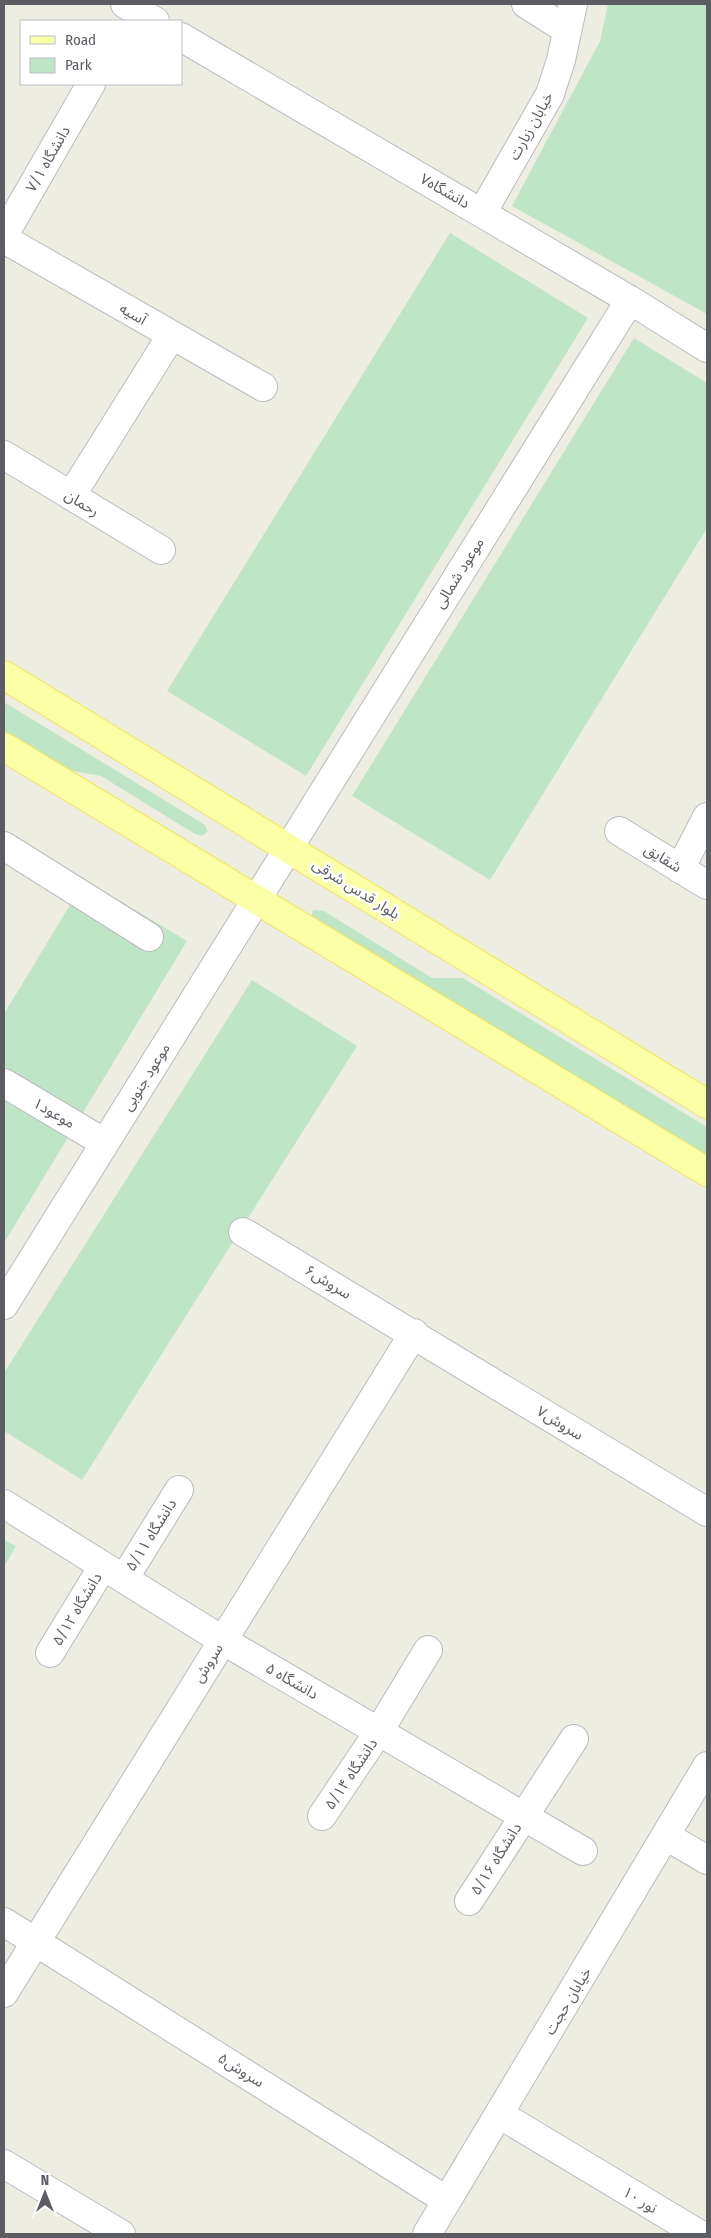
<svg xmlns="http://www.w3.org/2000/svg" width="711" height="2238" font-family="'Fira Sans Condensed','Noto Sans Arabic',sans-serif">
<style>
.green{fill:#bfe5c7}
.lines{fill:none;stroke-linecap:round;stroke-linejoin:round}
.minor-casing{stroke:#babbc1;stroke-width:30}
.major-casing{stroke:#f1e658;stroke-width:30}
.minor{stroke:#fff;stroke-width:28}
.major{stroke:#fbffa6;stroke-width:28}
.labels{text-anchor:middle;stroke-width:5;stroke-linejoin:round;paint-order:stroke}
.street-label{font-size:15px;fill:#5b5d63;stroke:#fff}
</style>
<rect width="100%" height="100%" fill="#eeede2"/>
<!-- green -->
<path class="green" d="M 608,4 L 707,4 L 707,314 L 512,206 L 600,41 Z
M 450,233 L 588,318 L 306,776 L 167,691 Z
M 634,338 L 707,383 L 707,528 L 490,880 L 352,796 Z
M 4,702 L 205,825 L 208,831 L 202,836 L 195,834 L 101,776 L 68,770 L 4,731 Z
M 85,880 L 187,941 L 4,1243 L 4,1014 Z
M 313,910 L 324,911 L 432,978 L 463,978 L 707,1127 L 707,1156 L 311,917 Z
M 252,980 L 357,1046 L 82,1480 L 4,1431 L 4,1373 Z
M 4,1540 L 16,1546 L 4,1567 Z"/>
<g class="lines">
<!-- minor casing -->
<g class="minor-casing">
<path id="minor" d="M 125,4 L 155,21
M 526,4 L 567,30
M 181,37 L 630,300 L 707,348
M 482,213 L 550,94 L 561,60 L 573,4
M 4,235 L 91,84
M 4,239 L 263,387
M 4,455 L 161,550
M 71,496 L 171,336
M 619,831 L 707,885
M 4,846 L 149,937
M 680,869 L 707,817
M 4,1083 L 105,1143
M 243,1232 L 707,1512
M 4,1305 L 630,300
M 4,1504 L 222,1640 L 583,1851
M 124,1579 L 179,1490
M 50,1653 L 103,1566
M 322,1816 L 379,1731 L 428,1650
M 666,1836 L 707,1860
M 469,1901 L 574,1739
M 4,1922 L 446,2200
M 4,1993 L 414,1333
M 499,2114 L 699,2234
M 4,2164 L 121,2234
M 427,2234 L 707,1766"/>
</g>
<!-- major casing -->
<g class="major-casing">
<path id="major" d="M 4,675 L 707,1104
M 4,747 L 707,1172"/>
</g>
<!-- minor -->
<use href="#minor" class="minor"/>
<!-- major -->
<use href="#major" class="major"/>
</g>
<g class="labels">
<!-- street labels -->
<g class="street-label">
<text transform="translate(531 126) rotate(-61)" y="5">خیابان زیارت</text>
<text transform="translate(48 159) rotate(-60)" y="5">دانشگاه ۷/۱</text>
<text transform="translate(445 191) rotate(30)" y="5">دانشگاه۷</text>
<text transform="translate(133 314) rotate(30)" y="5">آسیه</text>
<text transform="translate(82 503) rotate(31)" y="5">رحمان</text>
<text transform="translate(459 573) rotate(-58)" y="5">موعود شمالی</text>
<text transform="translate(663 858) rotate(32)" y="5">شقایق</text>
<text transform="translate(356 889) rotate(32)" y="5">بلوار قدس شرقی</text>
<text transform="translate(146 1077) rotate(-58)" y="5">موعود جنوبی</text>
<text transform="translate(54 1113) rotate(30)" y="5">موعود۱</text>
<text transform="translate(328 1282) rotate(31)" y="5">سروش۶</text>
<text transform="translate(560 1423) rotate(31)" y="5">سروش۷</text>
<text transform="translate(151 1535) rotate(-58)" y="5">دانشگاه ۵/۱۱</text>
<text transform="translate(77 1609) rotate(-59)" y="5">دانشگاه ۵/۱۲</text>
<text transform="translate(208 1663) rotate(-58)" y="5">سروش</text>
<text transform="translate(292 1681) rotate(30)" y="5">دانشگاه ۵</text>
<text transform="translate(351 1774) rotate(-56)" y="5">دانشگاه ۵/۱۴</text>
<text transform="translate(496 1859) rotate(-58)" y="5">دانشگاه ۵/۱۶</text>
<text transform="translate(568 2001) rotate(-59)" y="5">خیابان حجت</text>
<text transform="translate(241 2070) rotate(32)" y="5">سروش۵</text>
<text transform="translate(640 2200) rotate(31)" y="5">نور ۱۰</text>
</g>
</g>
<!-- border -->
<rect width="711" height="2238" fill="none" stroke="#5b5d63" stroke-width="10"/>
<!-- legend -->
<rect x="20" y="20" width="162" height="65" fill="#ffffff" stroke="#bdbec1"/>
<rect x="30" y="36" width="25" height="8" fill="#fbffa6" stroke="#bdbec1"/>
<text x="65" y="45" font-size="15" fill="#5b5d63">Road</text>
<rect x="30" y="58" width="25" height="15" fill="#bfe5c7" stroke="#bdbec1"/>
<text x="65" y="70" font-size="15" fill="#5b5d63">Park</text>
<!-- north arrow -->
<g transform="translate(45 2193)" stroke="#ffffff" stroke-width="4" paint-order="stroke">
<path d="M0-4L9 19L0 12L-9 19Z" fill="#5b5d63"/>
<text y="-8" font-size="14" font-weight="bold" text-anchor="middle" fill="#5b5d63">N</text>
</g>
</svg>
